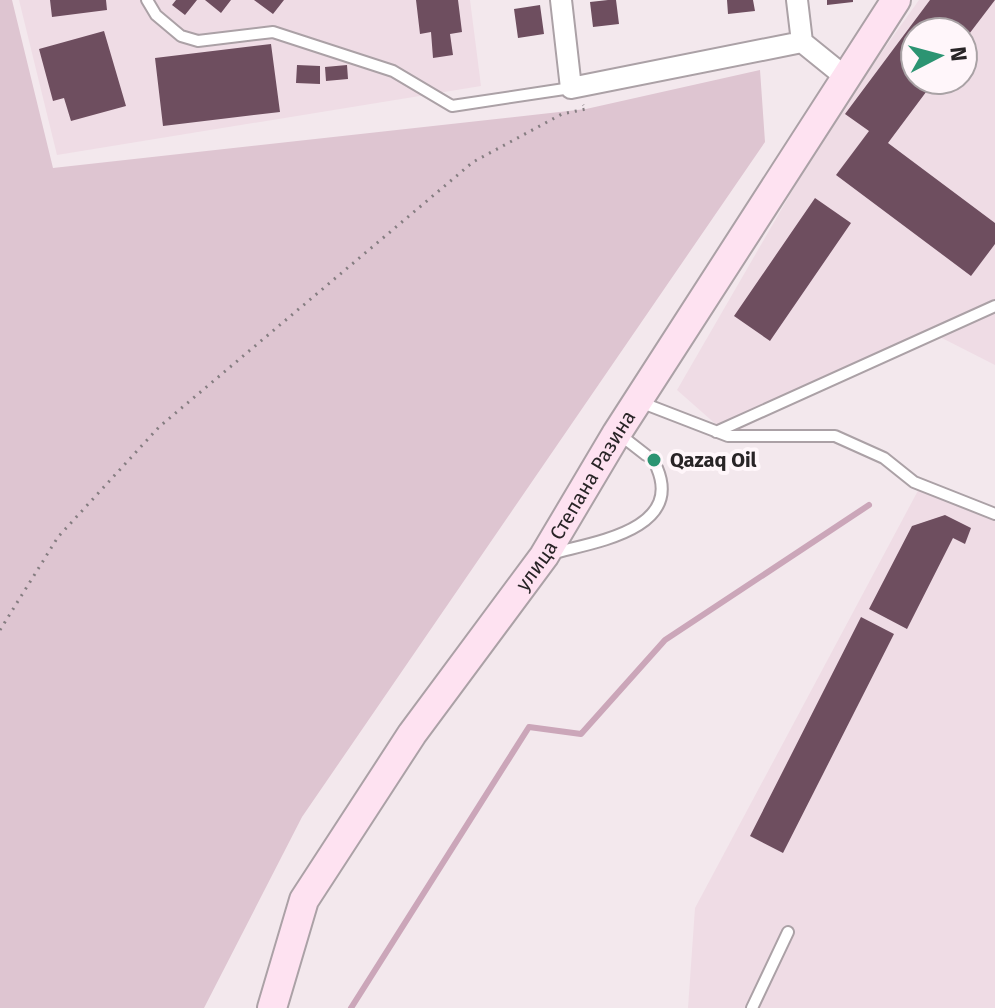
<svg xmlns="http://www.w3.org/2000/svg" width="995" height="1008" font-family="'Fira Sans',sans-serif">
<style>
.built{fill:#efdce5;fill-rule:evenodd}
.green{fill:#dec5d1}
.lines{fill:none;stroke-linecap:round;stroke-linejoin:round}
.stream{stroke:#cba6b9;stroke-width:6}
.building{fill:#6e4e5f}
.lane-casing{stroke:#aba1a6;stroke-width:14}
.street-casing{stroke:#aba1a6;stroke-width:24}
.secondary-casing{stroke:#aba1a6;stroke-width:32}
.path{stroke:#857d81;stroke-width:3;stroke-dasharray:2 6;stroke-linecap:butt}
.lane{stroke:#fff;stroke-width:10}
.street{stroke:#fff;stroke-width:20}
.secondary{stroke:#fee2f1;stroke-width:28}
.poi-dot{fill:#2c9472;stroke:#fff6fa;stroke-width:3}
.labels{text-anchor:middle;stroke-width:8;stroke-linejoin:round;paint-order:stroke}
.poi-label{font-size:20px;font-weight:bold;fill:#282426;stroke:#fff6fa;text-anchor:start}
.street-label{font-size:20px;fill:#282426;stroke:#fff6fa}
</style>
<rect width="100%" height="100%" fill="#f3e8ed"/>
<!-- built -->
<path class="built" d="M 19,0 L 470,0 L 481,86 L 57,155 Z
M 919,0 L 995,0 L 995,365 L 936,335 L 728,435 L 677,390 L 832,122 ZM 915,32 L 963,32 L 963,80 L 915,80 Z
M 921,485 L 995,517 L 995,1008 L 688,1008 L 695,908 Z"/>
<!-- green -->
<path class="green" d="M 0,0 L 12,0 L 53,168 L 586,109 L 760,70 L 765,142 L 302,817 L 204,1008 L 0,1008 Z"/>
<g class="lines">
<!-- stream -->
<path class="stream" d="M 351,1008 L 529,727 L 581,734 L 665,640 L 869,505"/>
</g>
<!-- building -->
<path class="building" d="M 50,0 L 106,0 L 107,10 L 52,17 Z
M 176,0 L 197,0 L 185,15 L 172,5 Z
M 205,0 L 231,0 L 221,13 Z
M 254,0 L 284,0 L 273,14 Z
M 416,0 L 458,0 L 462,32 L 450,34 L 453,55 L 433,58 L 431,32 L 420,34 Z
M 608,0 L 616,0 L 619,24 L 593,27 L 590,2 Z
M 727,0 L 753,0 L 755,11 L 728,14 Z
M 827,0 L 853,0 L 853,2 L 827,5 Z
M 930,0 L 995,0 L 963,42 L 963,32 L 915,32 L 915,80 L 935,80 L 888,143 L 995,223 L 995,244 L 971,276 L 836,175 L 869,131 L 845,114 Z
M 540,5 L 544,34 L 518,38 L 514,9 Z
M 104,31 L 126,106 L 71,121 L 64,98 L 53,101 L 39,49 Z
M 271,44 L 280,112 L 163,126 L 155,58 Z
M 297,65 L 320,66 L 320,84 L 296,83 Z
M 347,65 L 348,79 L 326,81 L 325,67 Z
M 815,198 L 851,223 L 770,341 L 734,316 Z
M 945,515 L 971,528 L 965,544 L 953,538 L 907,629 L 869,609 L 912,526 Z
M 861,617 L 894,634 L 783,853 L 750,836 Z"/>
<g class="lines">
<!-- lane casing -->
<g class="lane-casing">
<path id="lane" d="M 147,0 L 156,15 L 181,36 L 198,41 L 273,32 L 393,71 L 452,106 L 571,88
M 640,402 L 728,436 L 835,436 L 884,458 L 914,482 L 995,514
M 716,432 L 995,306
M 619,434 L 646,455
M 554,553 C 594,542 683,530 657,468
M 752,1008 L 788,932"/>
</g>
<!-- street casing -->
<g class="street-casing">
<path id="street" d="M 561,0 L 571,88 L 802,42
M 797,0 L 802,42 L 844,76"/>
</g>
<!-- secondary casing -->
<g class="secondary-casing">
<g id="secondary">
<path id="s1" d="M 272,1008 L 304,900 L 412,734 L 544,556 L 617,433 L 896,0"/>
</g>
</g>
<!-- path -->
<path class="path" d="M 0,630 L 58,537 L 159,427 L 473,162 L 562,114 L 586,109 L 583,105"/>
<!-- lane -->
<use href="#lane" class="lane"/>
<!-- street -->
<use href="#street" class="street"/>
<!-- secondary -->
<use href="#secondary" class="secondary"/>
</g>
<!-- markers -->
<circle class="poi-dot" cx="654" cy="460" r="8"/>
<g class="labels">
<!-- poi labels -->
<g class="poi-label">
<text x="670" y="467">Qazaq Oil</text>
</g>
<!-- street labels -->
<g class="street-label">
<text dy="7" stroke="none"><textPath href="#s1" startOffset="596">улица Степана Разина</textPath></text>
</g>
</g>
<!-- north arrow -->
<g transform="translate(939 56) rotate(84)"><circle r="38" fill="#fff6fa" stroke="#a9a2a5" stroke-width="2"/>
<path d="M0-6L14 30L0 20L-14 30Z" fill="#2c9472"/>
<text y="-12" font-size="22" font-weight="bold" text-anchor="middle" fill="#282426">N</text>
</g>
</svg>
